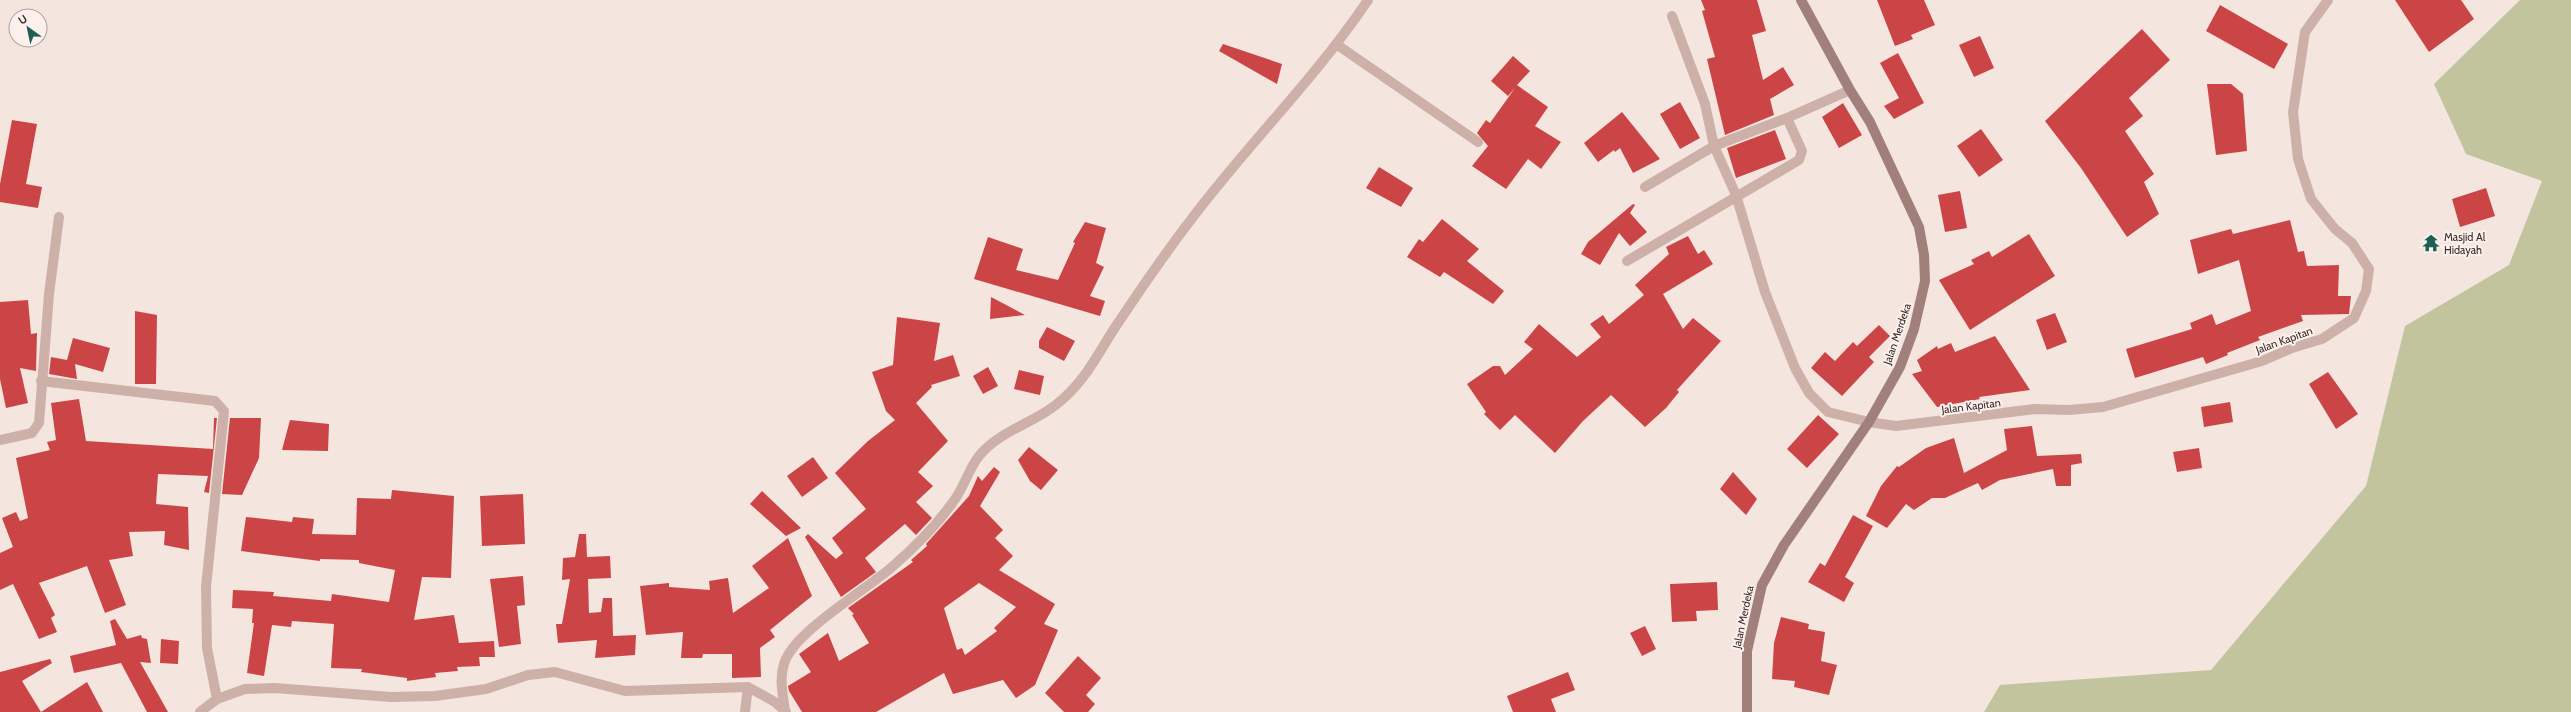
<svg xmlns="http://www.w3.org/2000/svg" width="2571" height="712" font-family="Cabin,sans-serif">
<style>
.green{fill:#c1c49d}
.building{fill:#cc4546;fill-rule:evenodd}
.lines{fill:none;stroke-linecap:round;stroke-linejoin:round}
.street{stroke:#cdb1a9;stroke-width:10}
.secondary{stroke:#a17f7a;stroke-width:10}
.labels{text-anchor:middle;stroke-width:4;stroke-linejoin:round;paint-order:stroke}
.poi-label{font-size:11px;fill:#3a2b2a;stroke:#fbf0ec;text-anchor:start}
.street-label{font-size:11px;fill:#3a2b2a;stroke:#fbf0ec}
</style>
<rect width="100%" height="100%" fill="#f4e5df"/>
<!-- green -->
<path class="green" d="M 2520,0 L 2571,0 L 2571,712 L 1984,712 L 2000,685 L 2211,670 L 2366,486 L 2405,326 L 2509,265 L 2542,181 L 2466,154 L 2434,84 Z"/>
<!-- building -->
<path class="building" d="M 1701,0 L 1757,0 L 1766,31 L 1752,35 L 1763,80 L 1783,67 L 1794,85 L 1770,99 L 1774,115 L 1725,135 L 1707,59 L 1715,57 L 1702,11 L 1705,10 Z
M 1877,0 L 1924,0 L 1935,25 L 1911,35 L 1913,39 L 1895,46 Z
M 2395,0 L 2461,0 L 2474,19 L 2429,52 Z
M 2220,5 L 2288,44 L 2274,69 L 2206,31 Z
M 2142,29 L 2170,60 L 2129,98 L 2143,116 L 2125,131 L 2154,174 L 2144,182 L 2159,214 L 2127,237 L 2081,168 L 2045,121 Z
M 1980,36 L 1994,68 L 1974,77 L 1959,45 Z
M 1223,44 L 1282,64 L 1277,84 L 1219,51 Z
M 1898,53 L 1924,103 L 1894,119 L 1884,106 L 1899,98 L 1880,63 Z
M 1513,56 L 1530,71 L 1517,85 L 1548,107 L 1535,126 L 1561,142 L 1541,169 L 1528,159 L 1506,189 L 1472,166 L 1488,146 L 1477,133 L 1486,120 L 1490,123 L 1515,88 L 1508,96 L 1491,81 Z
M 2207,84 L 2231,84 L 2243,94 L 2247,151 L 2216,155 Z
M 1680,102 L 1700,138 L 1680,149 L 1660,114 Z
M 1843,103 L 1862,135 L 1839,148 L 1822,117 Z
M 1622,112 L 1660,159 L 1633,173 L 1620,148 L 1615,152 L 1614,150 L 1598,162 L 1584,143 Z
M 12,120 L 37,124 L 26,184 L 42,187 L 38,208 L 0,202 L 0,184 Z
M 1981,129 L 2003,160 L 1979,177 L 1957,146 Z
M 1775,130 L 1786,159 L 1736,178 L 1727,148 Z
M 1379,167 L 1413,188 L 1401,207 L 1366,188 Z
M 2486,188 L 2495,216 L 2460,227 L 2452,199 Z
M 1960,191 L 1967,228 L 1945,232 L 1938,195 Z
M 1633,204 L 1635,205 L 1630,213 L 1647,232 L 1630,246 L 1619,233 L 1600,265 L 1581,254 L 1588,242 Z
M 1442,219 L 1479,249 L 1467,261 L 1504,291 L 1493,304 L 1444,272 L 1440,277 L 1407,257 L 1419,239 L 1423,242 Z
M 2290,220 L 2298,252 L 2304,251 L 2307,266 L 2339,265 L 2338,296 L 2351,296 L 2349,314 L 2301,315 L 2303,321 L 2258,337 L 2260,340 L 2227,353 L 2228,355 L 2206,364 L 2203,357 L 2135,378 L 2126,349 L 2192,329 L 2190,323 L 2212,314 L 2216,325 L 2251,311 L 2239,260 L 2198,274 L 2190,240 L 2231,229 L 2233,234 Z
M 1085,222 L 1106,228 L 1096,263 L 1104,267 L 1090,296 L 1105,301 L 1100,316 L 974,279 L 988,237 L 1023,249 L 1016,270 L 1058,280 L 1075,243 L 1073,242 Z
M 2029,234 L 2055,276 L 1970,330 L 1939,280 L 1974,264 L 1971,260 L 1989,251 L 1992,257 Z
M 1688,236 L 1698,254 L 1704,250 L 1713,264 L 1663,294 L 1683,329 L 1693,318 L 1721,341 L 1677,390 L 1679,392 L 1666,408 L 1645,427 L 1611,395 L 1583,421 L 1555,453 L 1515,415 L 1500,430 L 1484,414 L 1486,412 L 1467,384 L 1493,366 L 1500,366 L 1505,375 L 1533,349 L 1524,342 L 1539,324 L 1577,357 L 1601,337 L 1590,324 L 1603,315 L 1609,324 L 1644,295 L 1635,285 L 1669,254 L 1666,247 Z
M 991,297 L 1025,315 L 990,319 Z
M 28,300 L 31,334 L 37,333 L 36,371 L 20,368 L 28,403 L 6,408 L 0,379 L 0,302 Z
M 135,311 L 157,315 L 156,384 L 135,384 Z
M 2055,313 L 2067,342 L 2047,350 L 2036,320 Z
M 897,317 L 940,323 L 934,361 L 953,355 L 960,376 L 931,385 L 932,387 L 916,403 L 948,441 L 918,472 L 933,486 L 916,502 L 932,518 L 916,535 L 905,524 L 865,558 L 876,572 L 841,597 L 805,537 L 808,534 L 836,559 L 843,553 L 832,538 L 866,509 L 835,473 L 868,441 L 895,420 L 886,411 L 872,372 L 893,365 Z
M 1879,325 L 1890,336 L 1869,357 L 1874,362 L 1842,396 L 1811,368 L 1825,352 L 1835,361 L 1853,342 L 1857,346 Z
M 1047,327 L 1075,341 L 1064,361 L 1039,348 L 1039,341 Z
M 1995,336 L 2030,390 L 1979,397 L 1980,399 L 1937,407 L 1912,374 L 1922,371 L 1917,360 L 1937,346 L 1938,349 L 1951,343 L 1955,352 Z
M 73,338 L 110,348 L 103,372 L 75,364 L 77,379 L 49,374 L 51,357 L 67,360 Z
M 988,367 L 998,386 L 983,394 L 973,376 Z
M 1019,370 L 1044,376 L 1040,395 L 1014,389 Z
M 2328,372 L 2358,414 L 2336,429 L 2309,384 Z
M 79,399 L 86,441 L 213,449 L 214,418 L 217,418 L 209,493 L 204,492 L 208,476 L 158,474 L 156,504 L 188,507 L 189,550 L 164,545 L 165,531 L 129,532 L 133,556 L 109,560 L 126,605 L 105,613 L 87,566 L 39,583 L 55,615 L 51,618 L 57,632 L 39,639 L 13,584 L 0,590 L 0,553 L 13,547 L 2,518 L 16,512 L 20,521 L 28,518 L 16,458 L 50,450 L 47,442 L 56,440 L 51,403 Z
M 2230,402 L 2233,422 L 2204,427 L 2201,407 Z
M 1818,415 L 1839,434 L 1807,468 L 1787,449 Z
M 230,418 L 261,418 L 259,458 L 242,495 L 222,494 Z
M 290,420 L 329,424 L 328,451 L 282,450 Z
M 2032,426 L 2037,456 L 2081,454 L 2082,463 L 2071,465 L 2071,486 L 2056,486 L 2053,469 L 2000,480 L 1982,490 L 1978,483 L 1945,498 L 1932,498 L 1914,510 L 1906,504 L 1887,528 L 1866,516 L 1881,486 L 1897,466 L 1899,467 L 1926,448 L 1954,438 L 1964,473 L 2007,450 L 2004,429 Z
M 1029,447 L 1058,470 L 1041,490 L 1030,481 L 1018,460 Z
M 2199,448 L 2202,468 L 2177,472 L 2173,452 Z
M 813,457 L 828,478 L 802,497 L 787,476 Z
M 994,467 L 1000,472 L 980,506 L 1003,530 L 995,538 L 1013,556 L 999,570 L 1055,604 L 1044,624 L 1058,630 L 1035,685 L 1016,698 L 1003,680 L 953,694 L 944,673 L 876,712 L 802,712 L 789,691 L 788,686 L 811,672 L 799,654 L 828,633 L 839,661 L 869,643 L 852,615 L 854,614 L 848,608 L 913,562 L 911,560 L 927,546 L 926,544 L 969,496 L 978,476 L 982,481 ZM 979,583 L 1016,607 L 994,628 L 997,631 L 965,655 L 962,648 L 957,650 L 944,608 Z
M 1733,472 L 1757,499 L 1746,515 L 1720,489 Z
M 392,490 L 454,496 L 451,578 L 422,577 L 414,620 L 454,615 L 459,643 L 494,641 L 495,657 L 479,657 L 480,666 L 457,667 L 458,671 L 435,673 L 436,677 L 407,681 L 407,678 L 361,672 L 362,669 L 331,668 L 334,624 L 292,621 L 291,627 L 272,625 L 264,676 L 247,673 L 254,623 L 252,623 L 253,609 L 232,608 L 233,590 L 274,592 L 273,596 L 331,601 L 332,594 L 389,602 L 395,570 L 359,563 L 359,560 L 320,559 L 320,561 L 241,551 L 246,517 L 292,522 L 293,517 L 314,519 L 312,534 L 356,535 L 357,498 L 391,499 Z
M 762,491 L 801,528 L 786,536 L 750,504 Z
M 523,494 L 525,544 L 482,546 L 480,496 Z
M 1853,515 L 1873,526 L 1845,577 L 1854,583 L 1844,602 L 1808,582 L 1820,563 L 1825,566 Z
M 579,534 L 586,534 L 587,557 L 610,556 L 611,578 L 588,579 L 589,613 L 601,612 L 603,598 L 612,598 L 613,636 L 636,635 L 635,655 L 595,658 L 597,640 L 558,643 L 556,624 L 562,624 L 570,579 L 562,580 L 563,558 L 575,557 Z
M 788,538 L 812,596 L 770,630 L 775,637 L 760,648 L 761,677 L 732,678 L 732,654 L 703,654 L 702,658 L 681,658 L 683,632 L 646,635 L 640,586 L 669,583 L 669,587 L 710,590 L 709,581 L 728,578 L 733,613 L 769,588 L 752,566 Z
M 523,576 L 525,605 L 517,606 L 521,644 L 499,647 L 490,579 Z
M 1717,582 L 1718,610 L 1696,611 L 1697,621 L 1672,622 L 1670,584 Z
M 1781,617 L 1809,624 L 1808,629 L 1825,632 L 1821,661 L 1837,665 L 1829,695 L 1794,687 L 1795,681 L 1772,679 L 1774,643 Z
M 115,619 L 127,639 L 141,635 L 142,638 L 147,639 L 151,663 L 140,662 L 168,712 L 147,712 L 121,663 L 74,673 L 70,656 L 116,645 L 110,621 Z
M 1645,626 L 1656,649 L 1642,656 L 1630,633 Z
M 161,639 L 179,641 L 178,664 L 160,663 Z
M 1078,656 L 1101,678 L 1086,695 L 1095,704 L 1088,712 L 1064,712 L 1045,693 Z
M 50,659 L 52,663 L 22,681 L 41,712 L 0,712 L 0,672 Z
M 1568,672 L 1575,690 L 1551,699 L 1556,712 L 1513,712 L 1507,696 Z
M 87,682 L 103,712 L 41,712 Z"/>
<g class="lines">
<!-- street -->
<path class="street" d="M 1672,16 L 1705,104 L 1714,146 L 1736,195 L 1765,292 L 1795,368 L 1809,393 L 1828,412 L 1869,422 L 1896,426 L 2035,409 L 2069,410 L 2103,407 L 2262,361 L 2292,348 L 2322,339 L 2354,318 L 2366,291 L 2369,269 L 2352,243 L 2335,229 L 2311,199 L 2298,159 L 2293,112 L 2305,32 L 2328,0
M 1336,44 L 1478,142
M 1645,187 L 1714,146 L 1787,118 L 1850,90
M 1627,261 L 1799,160 L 1802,151 L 1787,118
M 41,381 L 215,401 L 224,411 L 206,587 L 207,648 L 217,699
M 0,440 L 32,433 L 39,423 L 49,294 L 59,217
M 785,711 C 783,695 779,679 784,664 C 793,632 866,590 892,567 C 914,548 936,526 953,502 C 964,488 968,470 979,456 C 1001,429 1039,422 1064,398 C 1087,377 1098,354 1114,329 C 1138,293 1163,256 1190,221 C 1247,145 1315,79 1368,0
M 200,712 L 217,699 L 245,689 L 275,688 L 391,697 L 435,696 L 486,689 L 528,675 L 555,672 L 625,691 L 748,687 L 775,702 L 786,712
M 745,712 L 748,687"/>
<!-- secondary -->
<path class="secondary" d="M 1747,712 L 1747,651 L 1762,585 L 1784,545 L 1869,422 L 1900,367 L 1914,329 L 1925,281 L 1924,255 L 1919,227 L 1870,122 L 1850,90 L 1801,0"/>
</g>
<!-- icons -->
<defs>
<g id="temple-bare" transform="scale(1.38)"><path d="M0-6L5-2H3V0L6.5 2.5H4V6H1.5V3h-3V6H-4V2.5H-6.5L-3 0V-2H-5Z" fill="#1c5f53" stroke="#fbf0ec" stroke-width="2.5" paint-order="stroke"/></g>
</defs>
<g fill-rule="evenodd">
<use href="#temple-bare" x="2431" y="243"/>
</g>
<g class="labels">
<!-- poi labels -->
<g class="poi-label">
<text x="2444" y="241">Masjid Al<tspan x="2444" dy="13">Hidayah</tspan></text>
</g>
<!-- street labels -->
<g class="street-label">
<text transform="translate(1897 334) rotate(-71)" y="4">Jalan Merdeka</text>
<text transform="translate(2284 340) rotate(-20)" y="4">Jalan Kapitan</text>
<text transform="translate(1971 406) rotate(-7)" y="4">Jalan Kapitan</text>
<text transform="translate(1743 617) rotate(-78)" y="4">Jalan Merdeka</text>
</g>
</g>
<!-- north arrow -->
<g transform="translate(28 28) rotate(327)"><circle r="19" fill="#fbf0ec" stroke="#aea19e"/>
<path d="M0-3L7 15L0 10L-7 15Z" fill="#1c5f53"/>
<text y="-6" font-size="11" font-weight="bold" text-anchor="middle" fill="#3a2b2a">U</text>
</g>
</svg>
